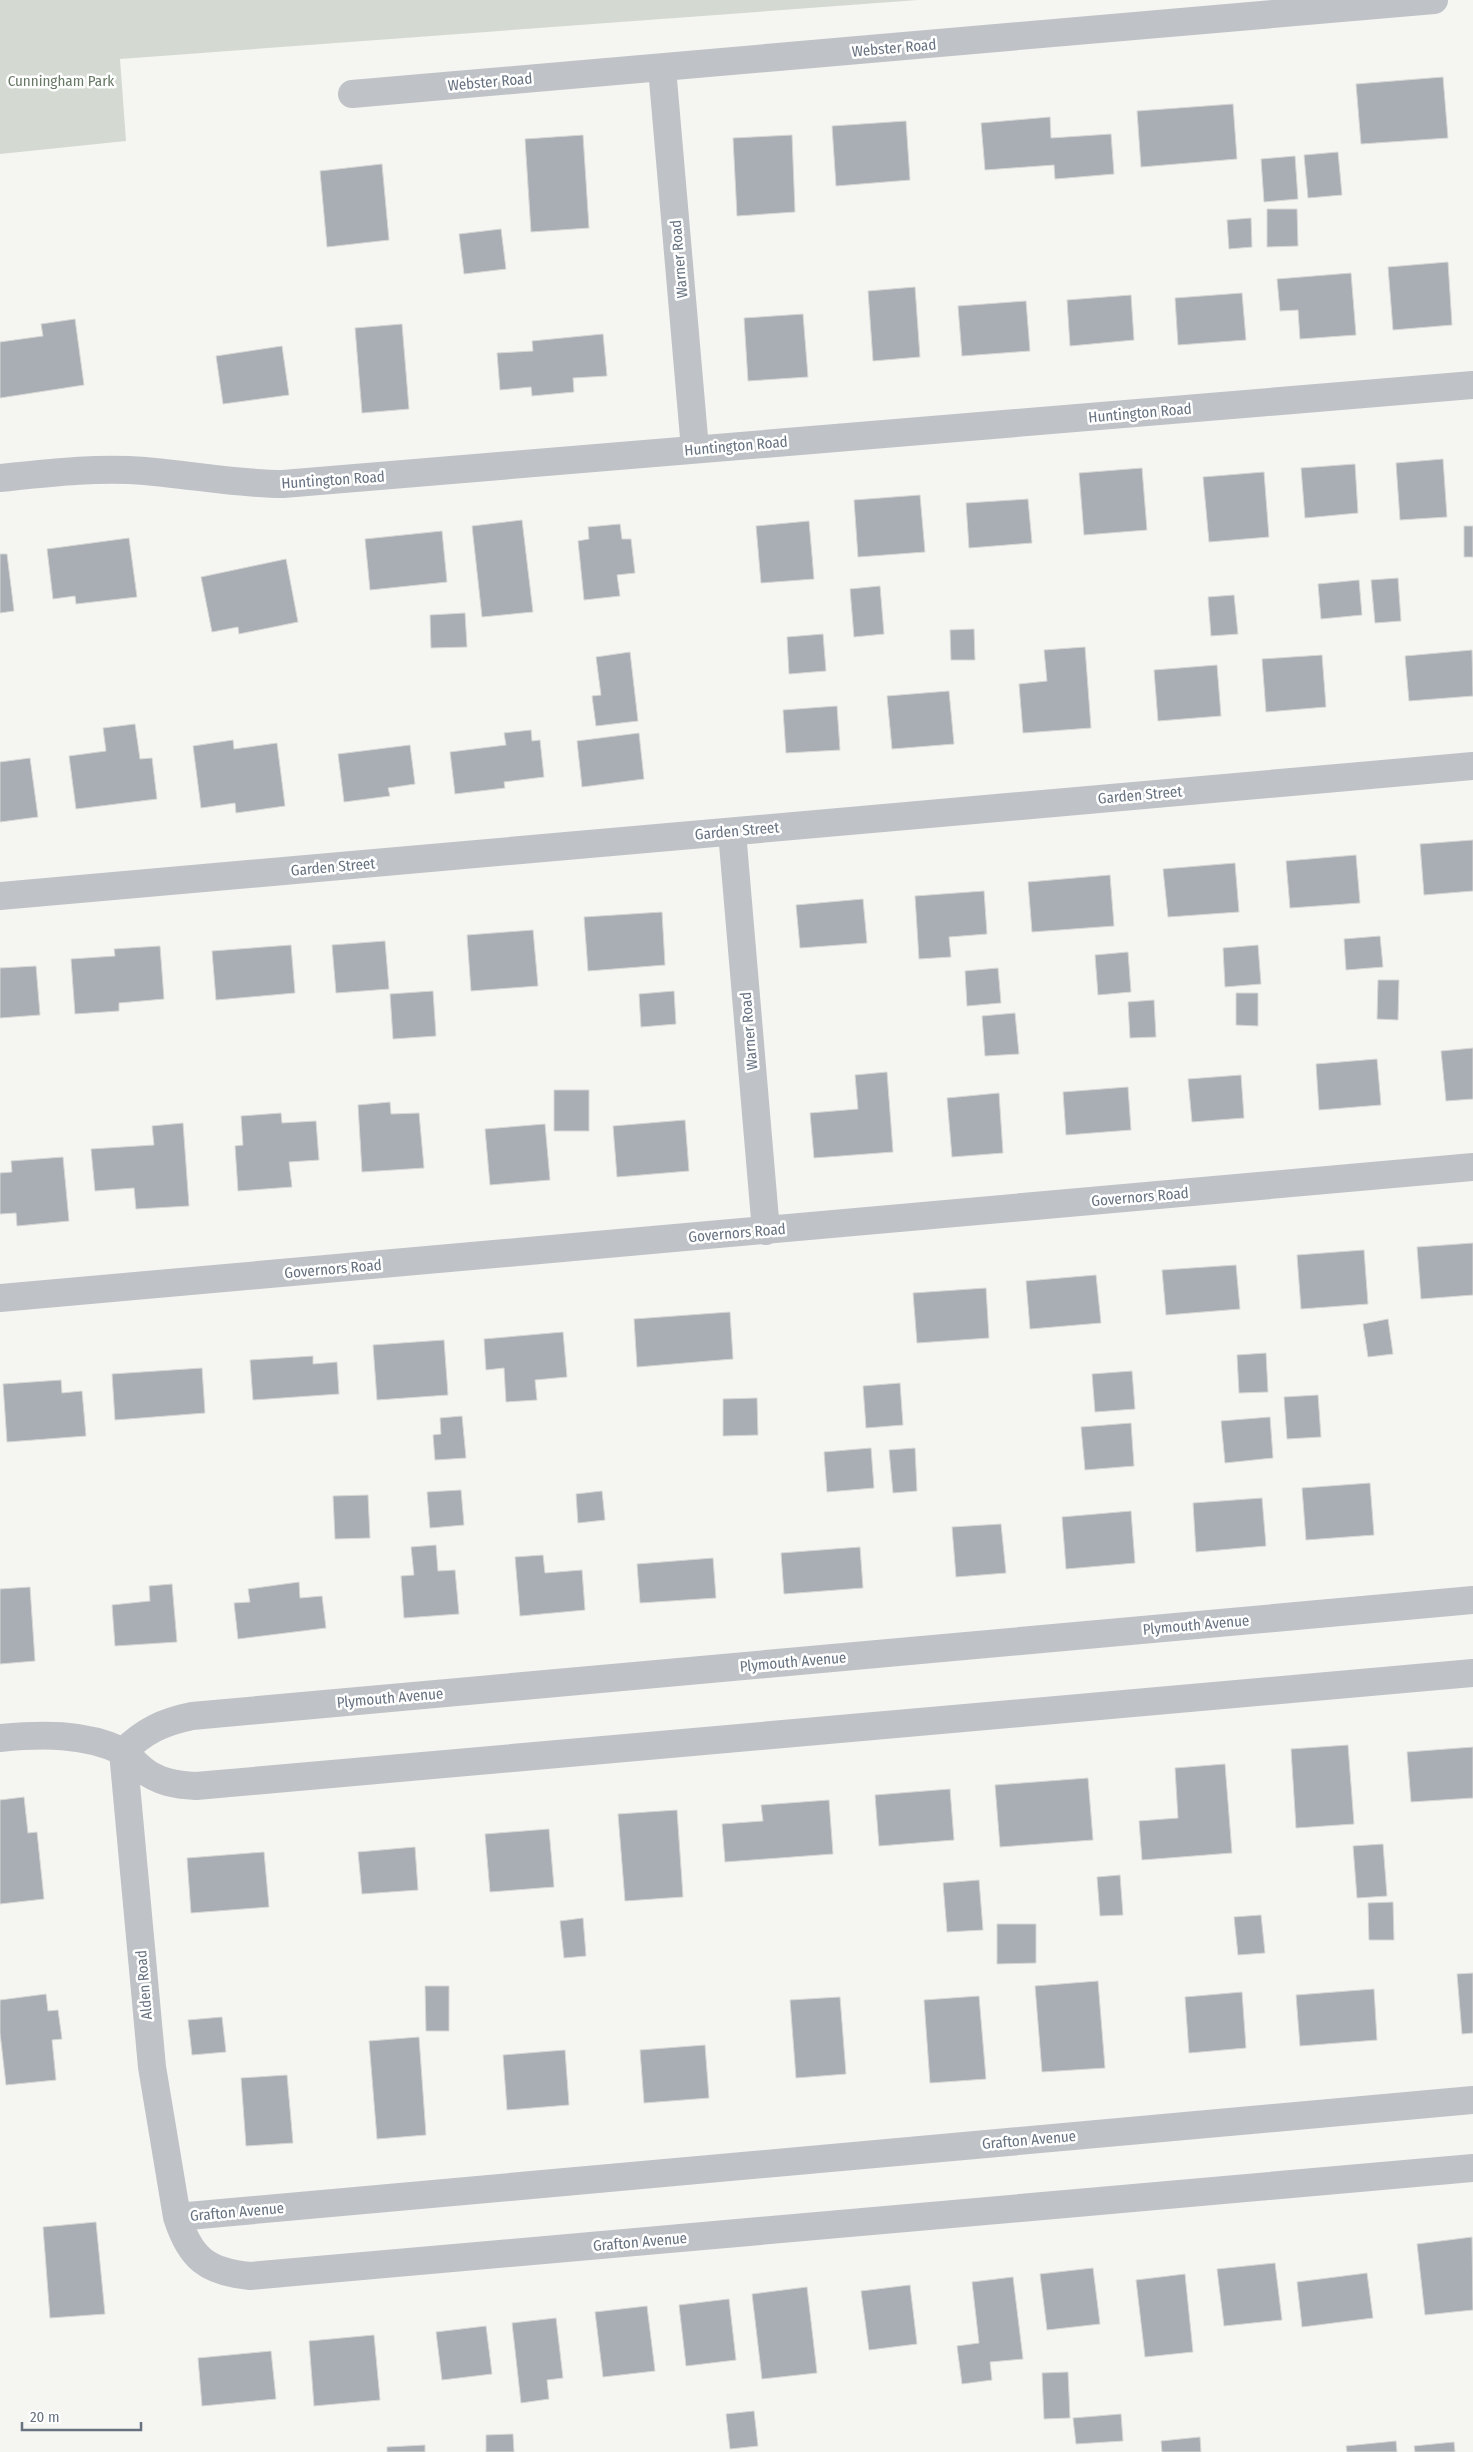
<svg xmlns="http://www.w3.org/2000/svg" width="1473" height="2452" font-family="'Fira Sans Condensed',sans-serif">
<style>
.green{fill:#d4dad2}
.building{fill:#a9aeb4;stroke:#d7d7d5}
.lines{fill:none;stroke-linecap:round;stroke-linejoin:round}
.minor{stroke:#bfc2c6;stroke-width:28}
.labels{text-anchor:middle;stroke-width:5;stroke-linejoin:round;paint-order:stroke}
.street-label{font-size:15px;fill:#677280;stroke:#fff}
.park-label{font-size:15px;fill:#677865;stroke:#fff}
</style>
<rect width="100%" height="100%" fill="#f5f5f2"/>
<!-- green -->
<path class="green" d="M 0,0 L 918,0 L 120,59 L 126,141 L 0,154 Z"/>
<!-- building -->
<path class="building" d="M 1443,77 L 1448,138 L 1361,144 L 1356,84 Z
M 1233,104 L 1237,159 L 1141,167 L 1137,111 Z
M 1050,117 L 1051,138 L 1111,134 L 1114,174 L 1055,179 L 1054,165 L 985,170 L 981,123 Z
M 906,121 L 910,180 L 836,186 L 832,126 Z
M 583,135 L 589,228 L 531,232 L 525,139 Z
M 792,135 L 795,212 L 737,216 L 733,138 Z
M 1338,152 L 1342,195 L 1308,198 L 1304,155 Z
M 1295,156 L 1298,199 L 1264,202 L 1261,159 Z
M 382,164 L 389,240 L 327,247 L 320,171 Z
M 1267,209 L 1297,209 L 1298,246 L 1267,247 Z
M 1251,218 L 1252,247 L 1229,249 L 1227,220 Z
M 501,229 L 506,269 L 464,274 L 459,234 Z
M 1448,262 L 1452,325 L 1393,330 L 1388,267 Z
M 1351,273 L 1356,335 L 1300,339 L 1298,310 L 1280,311 L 1277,279 Z
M 915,287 L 920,357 L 873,361 L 868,291 Z
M 1242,293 L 1246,340 L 1178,345 L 1175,298 Z
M 1131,295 L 1134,340 L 1070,346 L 1067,300 Z
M 1026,301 L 1030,351 L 962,356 L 958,306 Z
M 803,314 L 808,377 L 748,381 L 744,318 Z
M 75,319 L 84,385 L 0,398 L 0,342 L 43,336 L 41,324 Z
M 402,324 L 409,409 L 362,413 L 355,328 Z
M 603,334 L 607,376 L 573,378 L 574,392 L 532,396 L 531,387 L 500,390 L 497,353 L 533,351 L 532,341 Z
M 282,346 L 289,395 L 223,404 L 216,356 Z
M 1443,459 L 1447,517 L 1400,520 L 1396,463 Z
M 1355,464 L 1358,513 L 1305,518 L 1301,468 Z
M 1142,468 L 1147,530 L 1084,535 L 1079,473 Z
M 1264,472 L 1269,537 L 1209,542 L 1203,477 Z
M 920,495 L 925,552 L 858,557 L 854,500 Z
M 1028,499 L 1032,543 L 969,548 L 966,503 Z
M 522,520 L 533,612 L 482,617 L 472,526 Z
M 809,521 L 814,579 L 761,583 L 756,526 Z
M 620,524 L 622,539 L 631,539 L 635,573 L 617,575 L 620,596 L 584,600 L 578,541 L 589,539 L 588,527 Z
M 1464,526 L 1473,526 L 1473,557 L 1464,557 Z
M 442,531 L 447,582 L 370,590 L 365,539 Z
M 129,538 L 137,597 L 76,604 L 75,596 L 53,599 L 47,549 Z
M 0,554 L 7,554 L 14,611 L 0,613 Z
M 286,559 L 298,622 L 239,634 L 238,627 L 212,632 L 201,577 Z
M 1398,578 L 1401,621 L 1375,623 L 1371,580 Z
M 1359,580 L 1362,615 L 1321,619 L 1318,584 Z
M 880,586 L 884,634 L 854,637 L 850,589 Z
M 1234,595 L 1238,634 L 1211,636 L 1208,597 Z
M 465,613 L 467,647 L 431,648 L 430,615 Z
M 974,629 L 975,660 L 951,660 L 950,630 Z
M 823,634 L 826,671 L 789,674 L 787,637 Z
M 1085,647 L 1091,728 L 1023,733 L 1019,684 L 1047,681 L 1044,650 Z
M 1472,650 L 1473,696 L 1409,701 L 1405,656 Z
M 630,652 L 638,721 L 596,726 L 592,696 L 601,695 L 596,657 Z
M 1322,655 L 1326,707 L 1266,712 L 1262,659 Z
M 1217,665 L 1221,716 L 1158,721 L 1154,670 Z
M 949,691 L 954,744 L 892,749 L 887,696 Z
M 837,706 L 840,750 L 786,753 L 783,710 Z
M 135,724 L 140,759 L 152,758 L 157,799 L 76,809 L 69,756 L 106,751 L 103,728 Z
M 531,730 L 532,741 L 540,740 L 544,777 L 504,782 L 505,788 L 455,794 L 450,752 L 506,745 L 504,733 Z
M 639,733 L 644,779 L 582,787 L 577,741 Z
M 233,740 L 234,749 L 277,743 L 285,806 L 236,813 L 235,803 L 201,808 L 193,746 Z
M 410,745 L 415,784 L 388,788 L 390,796 L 344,802 L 338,754 Z
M 30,758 L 38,817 L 0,822 L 0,762 Z
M 1473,840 L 1473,891 L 1424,895 L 1420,844 Z
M 1356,855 L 1360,903 L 1290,908 L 1286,861 Z
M 1235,863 L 1239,912 L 1168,917 L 1163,869 Z
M 1110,875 L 1114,926 L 1032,932 L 1028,882 Z
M 984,891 L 987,934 L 949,937 L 951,957 L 919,959 L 915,896 Z
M 863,899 L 867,943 L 800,948 L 796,905 Z
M 662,912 L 665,965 L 588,971 L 584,917 Z
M 533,930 L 538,986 L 471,991 L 467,935 Z
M 1380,936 L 1383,967 L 1346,970 L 1344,939 Z
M 385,941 L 389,989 L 336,993 L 332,945 Z
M 291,945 L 295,993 L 216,1000 L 212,951 Z
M 1258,945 L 1261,984 L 1225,987 L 1223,948 Z
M 160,946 L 164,999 L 119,1003 L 119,1011 L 75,1014 L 71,959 L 115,956 L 114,949 Z
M 1128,952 L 1131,992 L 1098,995 L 1095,955 Z
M 36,966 L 40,1015 L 0,1018 L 0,968 Z
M 998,968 L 1001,1003 L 967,1006 L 965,971 Z
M 1378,980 L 1399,980 L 1398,1020 L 1377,1019 Z
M 433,991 L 436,1036 L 393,1039 L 390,994 Z
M 674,991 L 676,1024 L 641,1027 L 639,994 Z
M 1236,993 L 1258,993 L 1258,1026 L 1236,1025 Z
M 1154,1000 L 1156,1037 L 1130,1038 L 1128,1002 Z
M 1015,1013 L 1019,1054 L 985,1056 L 982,1016 Z
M 1473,1048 L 1473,1099 L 1446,1101 L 1441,1051 Z
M 1377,1059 L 1381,1105 L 1319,1110 L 1316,1064 Z
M 887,1072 L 893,1152 L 814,1158 L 810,1113 L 858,1109 L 855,1075 Z
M 1241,1075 L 1244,1118 L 1192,1122 L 1188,1079 Z
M 1128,1087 L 1131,1130 L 1066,1135 L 1063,1092 Z
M 554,1090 L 589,1090 L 589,1131 L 554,1131 Z
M 999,1093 L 1003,1153 L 952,1157 L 947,1098 Z
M 390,1102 L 391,1114 L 419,1113 L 424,1168 L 362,1172 L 358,1105 Z
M 281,1113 L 282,1123 L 316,1121 L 319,1160 L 289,1162 L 292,1187 L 238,1191 L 235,1146 L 243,1145 L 241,1116 Z
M 685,1120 L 689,1171 L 617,1177 L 613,1126 Z
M 183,1123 L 189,1206 L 136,1209 L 134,1188 L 95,1191 L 91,1149 L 154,1145 L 152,1126 Z
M 545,1124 L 550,1180 L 490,1185 L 485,1129 Z
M 63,1157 L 69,1221 L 17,1226 L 16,1213 L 0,1214 L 0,1173 L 12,1172 L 11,1161 Z
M 1473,1243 L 1473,1295 L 1421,1299 L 1417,1247 Z
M 1364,1250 L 1368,1304 L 1301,1309 L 1297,1255 Z
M 1236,1265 L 1240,1309 L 1166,1315 L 1162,1270 Z
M 1096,1275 L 1101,1323 L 1030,1329 L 1026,1281 Z
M 986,1288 L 989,1338 L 917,1343 L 913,1293 Z
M 730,1312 L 733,1359 L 637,1367 L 634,1319 Z
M 1388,1319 L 1393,1354 L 1368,1357 L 1363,1324 Z
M 563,1332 L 567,1377 L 535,1380 L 537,1400 L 506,1402 L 504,1368 L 486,1370 L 484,1339 Z
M 444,1340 L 448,1395 L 377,1400 L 373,1345 Z
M 1266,1353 L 1268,1392 L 1239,1393 L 1237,1355 Z
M 313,1356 L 313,1364 L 337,1362 L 339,1394 L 253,1400 L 250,1360 Z
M 202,1368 L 205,1413 L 115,1420 L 112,1374 Z
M 1132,1371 L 1135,1409 L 1095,1412 L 1092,1374 Z
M 61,1380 L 62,1393 L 82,1391 L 86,1436 L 7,1442 L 3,1384 Z
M 900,1383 L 903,1425 L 866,1428 L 863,1386 Z
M 1318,1395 L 1321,1437 L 1287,1439 L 1284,1397 Z
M 757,1398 L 758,1435 L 723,1436 L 723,1399 Z
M 462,1416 L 466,1458 L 435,1460 L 433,1435 L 441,1434 L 440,1418 Z
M 1270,1417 L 1273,1458 L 1225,1463 L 1221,1421 Z
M 1131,1423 L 1134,1466 L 1085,1470 L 1081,1427 Z
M 871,1448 L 874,1488 L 827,1492 L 824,1452 Z
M 915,1448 L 917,1491 L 893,1493 L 889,1450 Z
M 1370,1483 L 1374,1535 L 1306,1540 L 1302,1488 Z
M 461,1490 L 464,1525 L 430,1528 L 427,1492 Z
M 602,1491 L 605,1520 L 578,1523 L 576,1494 Z
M 368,1495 L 370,1538 L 335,1539 L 333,1496 Z
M 1262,1498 L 1266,1546 L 1196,1552 L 1193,1503 Z
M 1131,1511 L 1135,1563 L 1066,1569 L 1062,1517 Z
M 1001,1524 L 1006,1573 L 956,1577 L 952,1527 Z
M 436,1545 L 438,1571 L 455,1570 L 459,1614 L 404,1618 L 401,1576 L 414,1575 L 411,1547 Z
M 860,1547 L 863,1588 L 784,1594 L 781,1553 Z
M 543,1555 L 545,1573 L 582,1570 L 585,1610 L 520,1616 L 515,1557 Z
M 713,1558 L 716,1598 L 640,1603 L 637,1564 Z
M 299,1582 L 300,1598 L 322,1596 L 326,1628 L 238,1639 L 234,1603 L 250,1602 L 248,1589 Z
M 172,1584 L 177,1642 L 115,1646 L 112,1605 L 150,1601 L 149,1586 Z
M 30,1587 L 35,1661 L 0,1664 L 0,1589 Z
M 1348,1745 L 1354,1824 L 1296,1828 L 1291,1749 Z
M 1473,1747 L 1473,1798 L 1411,1802 L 1407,1752 Z
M 1225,1764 L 1232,1853 L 1142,1860 L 1139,1821 L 1178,1818 L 1175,1768 Z
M 1088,1778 L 1093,1840 L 1000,1847 L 995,1785 Z
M 950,1789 L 954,1840 L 879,1846 L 875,1795 Z
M 24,1797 L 28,1833 L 37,1832 L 44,1899 L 0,1904 L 0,1800 Z
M 829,1800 L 833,1854 L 725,1862 L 722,1824 L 763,1821 L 761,1805 Z
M 677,1810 L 683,1897 L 625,1901 L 618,1814 Z
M 549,1829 L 554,1887 L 490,1892 L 485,1834 Z
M 1383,1844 L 1387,1896 L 1357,1898 L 1353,1846 Z
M 415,1847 L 418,1890 L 362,1894 L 358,1852 Z
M 264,1852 L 269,1907 L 191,1913 L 187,1858 Z
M 1120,1875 L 1123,1915 L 1100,1916 L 1097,1877 Z
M 979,1880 L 983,1930 L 947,1932 L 943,1883 Z
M 1393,1902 L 1394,1940 L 1369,1940 L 1368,1903 Z
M 1261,1915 L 1265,1953 L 1238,1955 L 1234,1917 Z
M 583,1918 L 586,1956 L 564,1958 L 560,1921 Z
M 997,1924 L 1036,1924 L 1036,1963 L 997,1964 Z
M 1473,1973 L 1473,2033 L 1462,2034 L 1457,1974 Z
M 1098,1981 L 1105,2068 L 1042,2072 L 1035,1986 Z
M 425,1986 L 449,1986 L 449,2031 L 426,2031 Z
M 1374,1989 L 1377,2040 L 1300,2046 L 1296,1995 Z
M 1242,1992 L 1246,2048 L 1189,2053 L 1185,1997 Z
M 46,1994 L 48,2011 L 58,2010 L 62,2039 L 52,2040 L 56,2080 L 6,2085 L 0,2033 L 0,2000 Z
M 979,1996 L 986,2079 L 930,2083 L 924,2000 Z
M 840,1997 L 846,2074 L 796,2078 L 790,2000 Z
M 222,2017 L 226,2052 L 192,2055 L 188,2020 Z
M 419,2037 L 426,2135 L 377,2139 L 369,2041 Z
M 705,2045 L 709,2098 L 644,2103 L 640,2050 Z
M 565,2050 L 569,2105 L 507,2110 L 503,2055 Z
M 287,2075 L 293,2143 L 246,2146 L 241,2078 Z
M 96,2222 L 105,2314 L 50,2318 L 43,2227 Z
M 1472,2237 L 1473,2310 L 1425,2315 L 1417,2244 Z
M 1275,2263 L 1282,2320 L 1224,2326 L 1217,2269 Z
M 1093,2268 L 1100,2324 L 1047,2330 L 1040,2274 Z
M 1367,2273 L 1373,2318 L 1302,2327 L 1297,2282 Z
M 1185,2274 L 1193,2352 L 1145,2357 L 1136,2280 Z
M 1013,2277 L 1023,2359 L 990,2362 L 992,2380 L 962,2384 L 957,2346 L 979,2343 L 972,2282 Z
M 910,2285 L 917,2344 L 869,2350 L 861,2291 Z
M 807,2287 L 817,2373 L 762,2379 L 752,2294 Z
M 729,2299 L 736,2360 L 686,2366 L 679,2305 Z
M 647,2306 L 655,2371 L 603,2377 L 595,2312 Z
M 556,2318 L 563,2378 L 547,2380 L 549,2399 L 521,2403 L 512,2323 Z
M 486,2326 L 492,2374 L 442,2380 L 436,2332 Z
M 374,2335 L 380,2400 L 314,2406 L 309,2341 Z
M 271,2351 L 276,2399 L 202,2406 L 198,2358 Z
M 1068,2372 L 1070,2418 L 1044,2419 L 1042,2373 Z
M 754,2411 L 758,2446 L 730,2449 L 726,2414 Z
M 1121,2414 L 1123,2441 L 1076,2444 L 1073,2418 Z
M 513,2434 L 514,2452 L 486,2452 L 486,2435 Z
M 1200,2437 L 1201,2452 L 1162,2452 L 1161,2441 Z
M 1396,2441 L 1397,2452 L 1347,2452 L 1346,2446 Z
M 1454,2442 L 1455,2452 L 1415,2452 L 1414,2446 Z
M 425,2445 L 425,2452 L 387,2452 L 387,2447 Z"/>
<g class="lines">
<!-- minor -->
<path class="minor" d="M 662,68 L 695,449
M 352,94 L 1434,0
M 0,478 C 48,473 97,467 145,471 C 192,475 237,484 283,484 L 1473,385
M 732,832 L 766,1231
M 0,896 L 1473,766
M 0,1298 L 1473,1167
M 0,1738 C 41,1734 84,1733 122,1751 C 129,1755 135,1764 142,1769 C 158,1782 176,1785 196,1786 L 1473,1673
M 123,1752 L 152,2067 L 177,2217 C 190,2258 207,2272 250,2276 L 1473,2168
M 123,1752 C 144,1731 163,1722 192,1716 L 1473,1600
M 177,2217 L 1473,2100"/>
</g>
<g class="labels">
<!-- street labels -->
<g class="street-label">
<text transform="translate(894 48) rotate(-5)" y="5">Webster Road</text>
<text transform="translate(490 82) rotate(-5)" y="5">Webster Road</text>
<text transform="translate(679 259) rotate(-95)" y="5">Warner Road</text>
<text transform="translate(1140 413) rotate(-5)" y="5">Huntington Road</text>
<text transform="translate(736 446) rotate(-5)" y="5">Huntington Road</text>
<text transform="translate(333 480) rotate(-4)" y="5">Huntington Road</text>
<text transform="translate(1140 795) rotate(-5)" y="5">Garden Street</text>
<text transform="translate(737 831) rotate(-5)" y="5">Garden Street</text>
<text transform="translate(333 867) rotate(-5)" y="5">Garden Street</text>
<text transform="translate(749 1031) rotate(-95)" y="5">Warner Road</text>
<text transform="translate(1140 1197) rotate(-5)" y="5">Governors Road</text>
<text transform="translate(737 1233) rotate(-5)" y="5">Governors Road</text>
<text transform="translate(333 1269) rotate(-5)" y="5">Governors Road</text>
<text transform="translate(1196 1625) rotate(-5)" y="5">Plymouth Avenue</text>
<text transform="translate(793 1662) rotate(-5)" y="5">Plymouth Avenue</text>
<text transform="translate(390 1698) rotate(-5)" y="5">Plymouth Avenue</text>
<text transform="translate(144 1985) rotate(-95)" y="5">Alden Road</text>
<text transform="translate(1029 2140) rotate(-5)" y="5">Grafton Avenue</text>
<text transform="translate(237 2212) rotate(-5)" y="5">Grafton Avenue</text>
<text transform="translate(640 2242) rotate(-5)" y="5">Grafton Avenue</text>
</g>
<!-- park labels -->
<g class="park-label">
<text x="61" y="86">Cunningham Park</text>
</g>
</g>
<!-- scale -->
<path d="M22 2422v8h119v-8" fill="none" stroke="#677280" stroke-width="2.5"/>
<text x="30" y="2422" font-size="15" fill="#677280" stroke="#ffffff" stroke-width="4" paint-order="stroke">20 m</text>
</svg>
